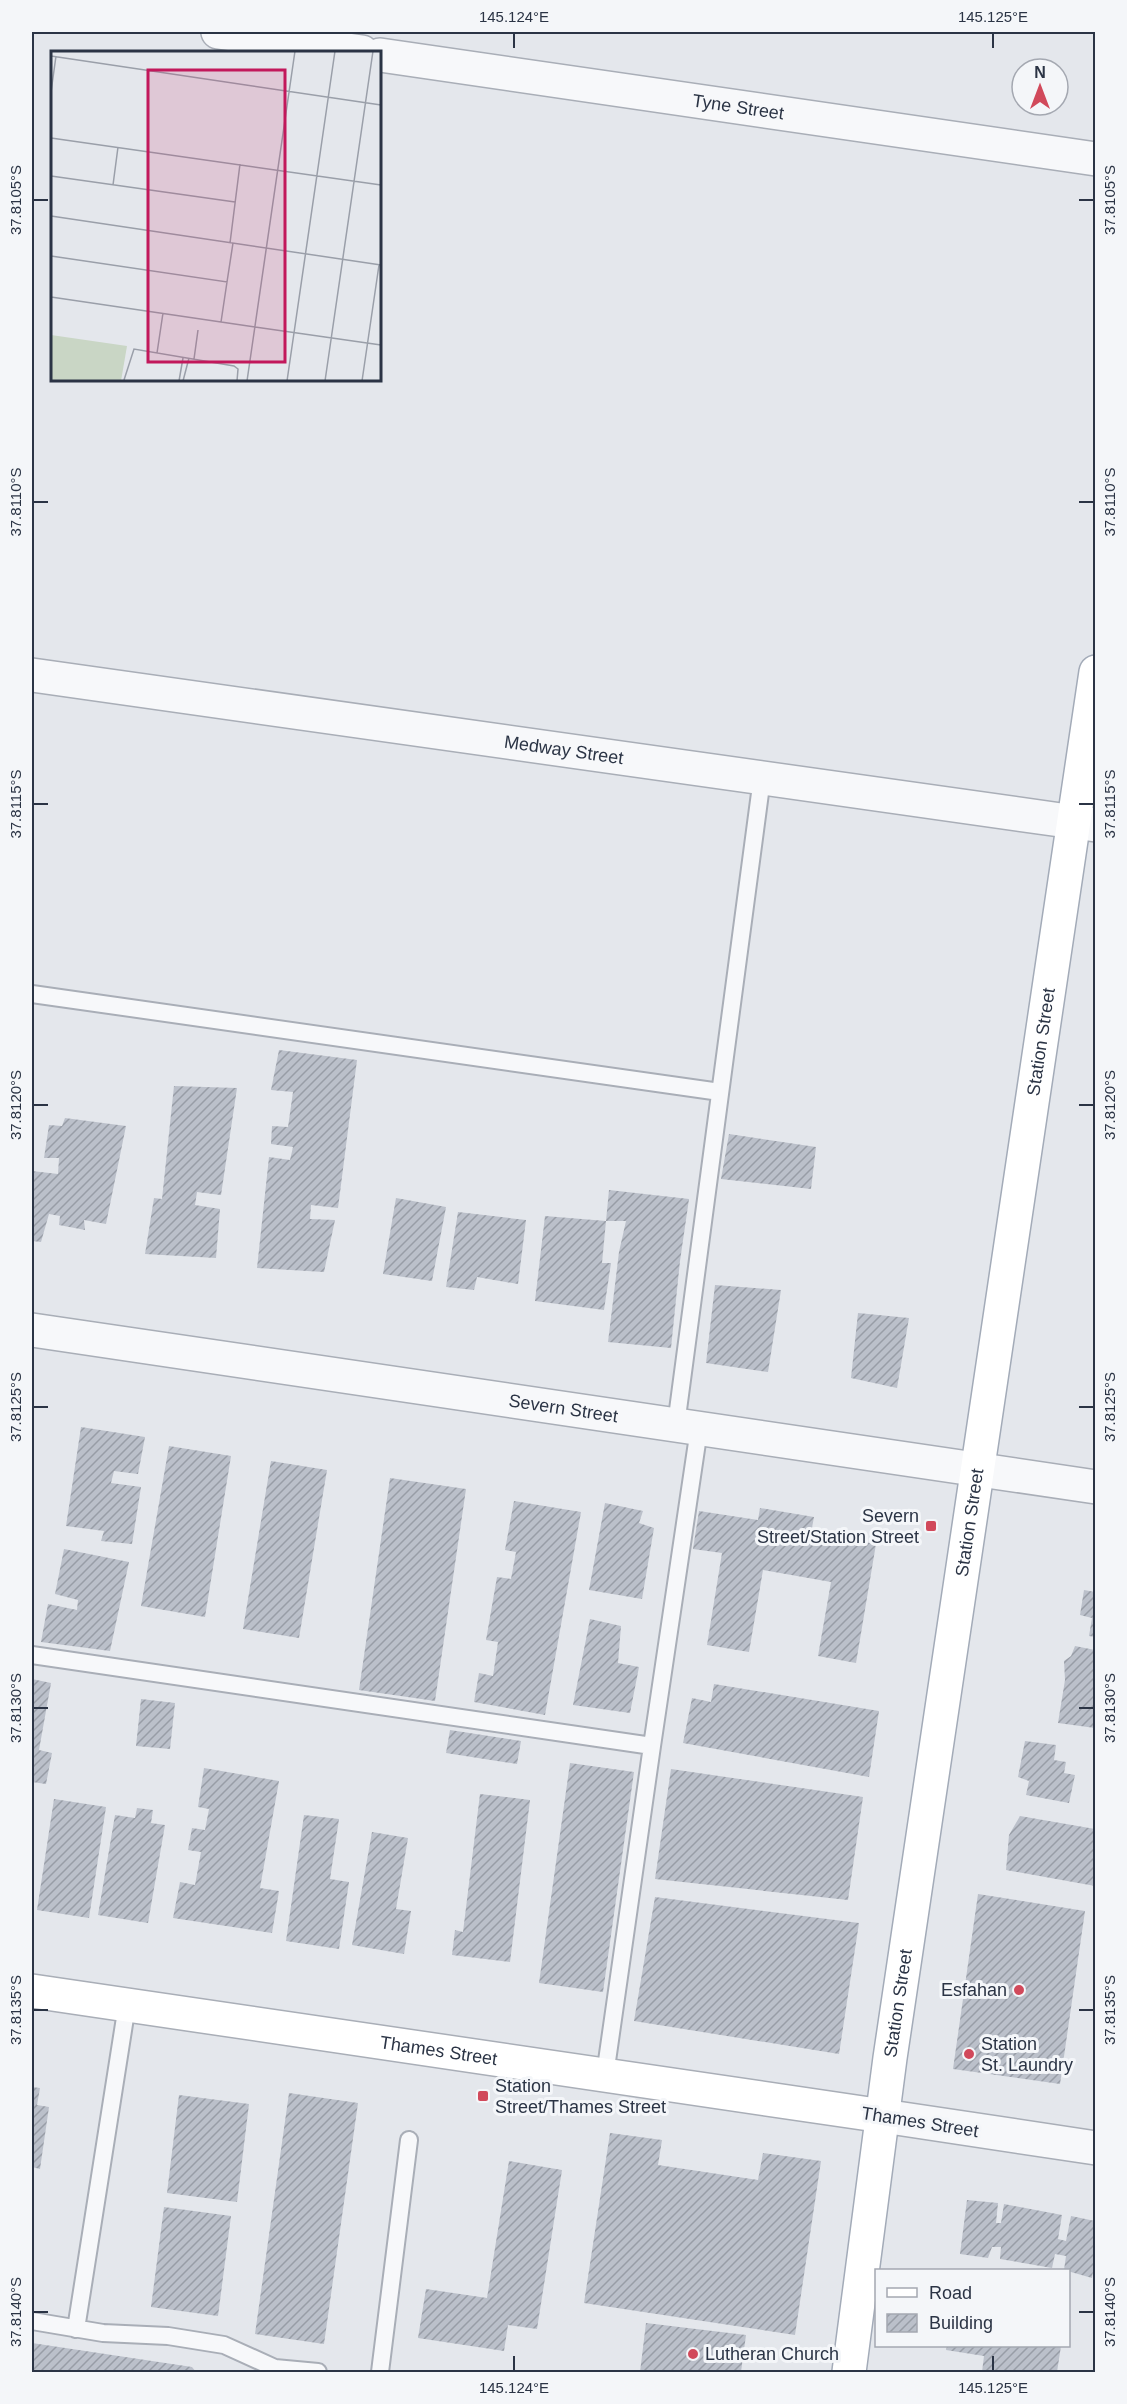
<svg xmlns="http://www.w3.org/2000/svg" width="1127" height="2404" font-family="Helvetica,sans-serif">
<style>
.building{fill:url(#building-hatch)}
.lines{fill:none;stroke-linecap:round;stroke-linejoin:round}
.service-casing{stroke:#a9aeb7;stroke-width:20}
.minor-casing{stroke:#a9aeb7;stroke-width:36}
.tertiary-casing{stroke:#a9aeb7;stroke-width:36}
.secondary-casing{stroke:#a9aeb7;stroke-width:36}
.primary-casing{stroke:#a3abb8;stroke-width:36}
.service{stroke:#f7f8fa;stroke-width:16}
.minor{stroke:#f7f8fa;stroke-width:33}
.tertiary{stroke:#f7f8fa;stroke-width:33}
.secondary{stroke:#fff;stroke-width:33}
.primary{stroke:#fff;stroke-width:33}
.ticks{fill:none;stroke:#2b3445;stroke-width:2}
.poi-dot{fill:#d1495b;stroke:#f4f6f9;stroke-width:2}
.labels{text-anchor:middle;stroke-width:6;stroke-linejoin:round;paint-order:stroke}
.street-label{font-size:18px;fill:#2b3445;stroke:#f4f6f9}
.poi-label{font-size:18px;fill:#2b3445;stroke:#f4f6f9;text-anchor:start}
.inset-road{fill:none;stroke:#9a9fa9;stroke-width:1.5}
.view{fill:#c2185b;fill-opacity:0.15;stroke:#c2185b;stroke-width:3}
.inset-edge{fill:none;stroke:#2b3445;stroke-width:3}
.neatline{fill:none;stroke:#2b3445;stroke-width:2}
.ticks-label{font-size:15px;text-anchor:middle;fill:#2b3445}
</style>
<defs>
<pattern id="building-hatch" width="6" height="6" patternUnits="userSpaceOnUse" patternTransform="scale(1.5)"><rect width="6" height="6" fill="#bbc0ca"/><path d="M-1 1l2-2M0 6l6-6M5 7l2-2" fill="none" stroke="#989da6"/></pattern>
</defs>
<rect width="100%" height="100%" fill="#e4e7ec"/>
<!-- building -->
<path class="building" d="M 279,1050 L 357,1060 L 338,1208 L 311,1205 L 310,1219 L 335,1220 L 324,1272 L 257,1268 L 269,1157 L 290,1160 L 293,1147 L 271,1144 L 272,1126 L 288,1127 L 293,1092 L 271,1090 Z
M 174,1086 L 237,1088 L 221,1195 L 197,1192 L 195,1205 L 220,1209 L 216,1258 L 145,1254 L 154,1198 L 162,1199 Z
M 65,1118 L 126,1126 L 106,1224 L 84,1220 L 85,1230 L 59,1225 L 60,1216 L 49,1214 L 41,1242 L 32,1241 L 32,1171 L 58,1174 L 59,1158 L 44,1158 L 49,1125 L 62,1126 Z
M 729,1134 L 816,1147 L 811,1189 L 721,1179 Z
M 609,1190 L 689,1199 L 680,1261 L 671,1348 L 608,1342 L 619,1252 L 626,1221 L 606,1221 Z
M 396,1198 L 446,1207 L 432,1281 L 383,1274 Z
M 458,1212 L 526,1220 L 518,1284 L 477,1277 L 474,1290 L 446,1287 Z
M 545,1216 L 606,1221 L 602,1263 L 611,1263 L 604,1310 L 535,1301 Z
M 715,1285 L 781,1290 L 768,1372 L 706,1363 Z
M 858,1313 L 909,1318 L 897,1388 L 851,1378 Z
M 81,1427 L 145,1437 L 138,1474 L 114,1471 L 111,1483 L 141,1487 L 132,1544 L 101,1541 L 104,1531 L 66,1526 Z
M 169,1446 L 231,1456 L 205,1617 L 141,1606 Z
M 271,1461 L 327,1470 L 299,1638 L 243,1629 Z
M 390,1478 L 466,1489 L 435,1701 L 359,1690 Z
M 514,1501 L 581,1512 L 545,1715 L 474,1702 L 479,1673 L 493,1676 L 498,1642 L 486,1640 L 497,1577 L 511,1579 L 516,1552 L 505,1550 Z
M 605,1503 L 643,1511 L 639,1523 L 654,1528 L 642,1599 L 589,1590 Z
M 760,1508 L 814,1517 L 811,1533 L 876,1544 L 856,1663 L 818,1656 L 831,1582 L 763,1570 L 749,1652 L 707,1645 L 722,1553 L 693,1549 L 699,1511 L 758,1520 Z
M 64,1549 L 129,1562 L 110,1651 L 41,1642 L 48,1604 L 77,1610 L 78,1600 L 55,1594 Z
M 1084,1590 L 1095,1592 L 1095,1637 L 1089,1636 L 1092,1618 L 1080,1615 Z
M 590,1619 L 621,1626 L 618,1663 L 639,1667 L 630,1713 L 573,1705 Z
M 1075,1646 L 1095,1650 L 1095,1728 L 1058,1723 L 1065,1680 L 1064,1661 L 1071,1656 Z
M 32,1679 L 51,1683 L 39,1750 L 52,1753 L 46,1784 L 32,1782 Z
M 714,1684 L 879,1711 L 869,1777 L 683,1743 L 692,1698 L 711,1702 Z
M 141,1699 L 175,1703 L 170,1749 L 136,1746 Z
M 450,1730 L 521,1741 L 517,1764 L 446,1753 Z
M 1025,1741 L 1056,1745 L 1054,1760 L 1066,1762 L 1064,1773 L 1075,1775 L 1069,1803 L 1026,1795 L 1029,1781 L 1018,1777 Z
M 570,1763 L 634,1772 L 603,1992 L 539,1983 Z
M 204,1768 L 279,1781 L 260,1888 L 279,1891 L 272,1933 L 173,1918 L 180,1882 L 195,1885 L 201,1852 L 188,1850 L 192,1828 L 205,1830 L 209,1809 L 198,1807 Z
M 671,1769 L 863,1797 L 848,1900 L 655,1879 Z
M 480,1794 L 530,1800 L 510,1962 L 452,1955 L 455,1930 L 463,1932 Z
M 54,1799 L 106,1807 L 89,1918 L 37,1910 Z
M 137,1808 L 153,1810 L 151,1823 L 165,1825 L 148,1923 L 98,1915 L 115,1815 L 135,1818 Z
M 304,1815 L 339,1819 L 330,1879 L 349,1882 L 339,1949 L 286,1941 Z
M 1020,1816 L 1095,1829 L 1095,1886 L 1006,1870 L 1009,1835 Z
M 372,1832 L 408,1838 L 396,1909 L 411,1911 L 404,1954 L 352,1945 Z
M 978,1894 L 1085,1911 L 1060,2084 L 953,2069 Z
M 655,1897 L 859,1923 L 839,2054 L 634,2021 Z
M 32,2087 L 40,2088 L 37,2105 L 49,2107 L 40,2169 L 32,2167 Z
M 289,2093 L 358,2103 L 324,2344 L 255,2334 Z
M 179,2095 L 249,2104 L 237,2202 L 167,2193 Z
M 610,2133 L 662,2140 L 658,2165 L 758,2180 L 763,2153 L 821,2161 L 795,2335 L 584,2303 Z
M 509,2161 L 562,2170 L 537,2329 L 508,2325 L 504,2351 L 418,2338 L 426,2289 L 487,2298 Z
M 967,2200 L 998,2203 L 996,2223 L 1001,2223 L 1004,2204 L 1062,2215 L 1058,2239 L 1066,2241 L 1071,2216 L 1095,2221 L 1095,2260 L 1092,2278 L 1064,2270 L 1066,2256 L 1055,2254 L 1052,2268 L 1000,2259 L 1001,2247 L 992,2247 L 988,2258 L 960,2254 Z
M 164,2207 L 231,2216 L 218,2316 L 151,2307 Z
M 646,2323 L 746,2335 L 741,2372 L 640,2372 Z
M 32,2343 L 192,2367 L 196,2372 L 32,2372 Z
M 947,2346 L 1061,2346 L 1057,2372 L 982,2372 L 984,2356 L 946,2350 Z"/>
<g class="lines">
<!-- service casing -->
<g class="service-casing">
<path id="service" d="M 32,994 L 720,1092
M 676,1425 L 762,778
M 32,1655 L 652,1746 L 699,1429
M 605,2075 L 652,1746
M 32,2321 L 103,2333 L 168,2336 L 224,2345 L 275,2368 L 318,2372
M 76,2329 L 127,2005
M 380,2372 L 409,2140"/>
</g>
<!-- minor casing -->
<g class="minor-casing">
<g id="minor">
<path d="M 218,32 L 362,52"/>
<path id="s1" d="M 380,55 L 1096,159"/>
<path id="s2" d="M 32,675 L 1096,825"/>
<path id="s3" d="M 32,1330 L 1096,1487"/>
</g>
</g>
<!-- tertiary casing -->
<g class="tertiary-casing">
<path id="tertiary" d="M 883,2116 L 1096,2148"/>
</g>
<!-- secondary casing -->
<g class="secondary-casing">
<g id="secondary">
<path id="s4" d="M 32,1991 L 883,2116"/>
</g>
</g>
<!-- primary casing -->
<g class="primary-casing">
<g id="primary">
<path id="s5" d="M 849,2372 L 890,2058 L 1096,672"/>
</g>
</g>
<!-- service -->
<use href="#service" class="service"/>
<!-- minor -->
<use href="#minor" class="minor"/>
<!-- tertiary -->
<use href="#tertiary" class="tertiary"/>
<!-- secondary -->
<use href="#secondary" class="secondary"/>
<!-- primary -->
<use href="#primary" class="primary"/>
</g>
<!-- ticks -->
<path class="ticks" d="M 514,33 L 514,48M 993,33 L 993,48M 33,200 L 48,200M 1079,200 L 1094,200M 33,502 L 48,502M 1079,502 L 1094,502M 33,804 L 48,804M 1079,804 L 1094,804M 33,1105 L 48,1105M 1079,1105 L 1094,1105M 33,1407 L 48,1407M 1079,1407 L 1094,1407M 33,1708 L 48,1708M 1079,1708 L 1094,1708M 33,2010 L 48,2010M 1079,2010 L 1094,2010M 33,2312 L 48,2312M 1079,2312 L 1094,2312M 514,2356 L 514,2371M 993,2356 L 993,2371"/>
<!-- markers -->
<g class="poi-dot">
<rect x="925" y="1520" width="12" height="12" rx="3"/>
<circle cx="1019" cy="1990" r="6"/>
<circle cx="969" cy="2054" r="6"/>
<rect x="477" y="2090" width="12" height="12" rx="3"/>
<circle cx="693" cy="2354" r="6"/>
</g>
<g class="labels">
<!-- street labels -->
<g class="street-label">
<text dy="6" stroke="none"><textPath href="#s1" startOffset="362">Tyne Street</textPath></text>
<text dy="6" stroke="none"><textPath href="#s2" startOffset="537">Medway Street</textPath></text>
<text dy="6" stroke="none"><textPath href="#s5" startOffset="1344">Station Street</textPath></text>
<text dy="6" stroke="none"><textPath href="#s3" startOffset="537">Severn Street</textPath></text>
<text dy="6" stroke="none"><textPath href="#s5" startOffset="858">Station Street</textPath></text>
<text dy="6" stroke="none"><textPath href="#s5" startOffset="372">Station Street</textPath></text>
<text dy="6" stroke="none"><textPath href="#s4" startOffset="411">Thames Street</textPath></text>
<text transform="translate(920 2122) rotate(9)" y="6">Thames Street</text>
</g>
<!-- poi labels -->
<g class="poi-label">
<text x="919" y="1522" text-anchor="end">Severn<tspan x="919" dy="21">Street/Station Street</tspan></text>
<text x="1007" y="1996" text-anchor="end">Esfahan</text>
<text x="981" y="2050">Station<tspan x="981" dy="21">St. Laundry</tspan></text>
<text x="495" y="2092">Station<tspan x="495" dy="21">Street/Thames Street</tspan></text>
<text x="705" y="2360">Lutheran Church</text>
</g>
</g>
<!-- overview -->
<g transform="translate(51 51)">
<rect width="330" height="330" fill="#e4e7ec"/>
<path d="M 0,284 L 76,295 L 70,330 L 0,330 Z" fill="#c9d6c5"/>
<path class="inset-road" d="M 0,5 L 330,54M 0,41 L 5,5M 0,87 L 330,134M 0,125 L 184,151M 62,134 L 67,96M 0,165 L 330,214M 179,192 L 189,113M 0,205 L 176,231 L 182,192M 0,246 L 204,276M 170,271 L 176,231M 204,276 L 330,294M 106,302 L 112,262M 143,308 L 147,279M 73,329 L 83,298 L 183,315 L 187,318 L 186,330M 128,330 L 132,307M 132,330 L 138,307M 196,330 L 244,0M 236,330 L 284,0M 274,330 L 322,0M 311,330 L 328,214"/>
<path class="view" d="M 97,19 L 234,19 L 234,311 L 97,311 Z"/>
<rect width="330" height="330" class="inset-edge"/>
</g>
<!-- border -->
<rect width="1127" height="2404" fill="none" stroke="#f4f6f9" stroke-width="66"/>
<!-- legend -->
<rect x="875" y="2269" width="195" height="78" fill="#f4f6f9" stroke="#a4a8b1" stroke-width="1.5"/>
<rect x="887" y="2288" width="30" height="9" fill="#ffffff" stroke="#a4a8b1" stroke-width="1.5"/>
<text x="929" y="2299" font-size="18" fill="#2b3445">Road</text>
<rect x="887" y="2314" width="30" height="18" fill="url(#building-hatch)" stroke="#a4a8b1" stroke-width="1.5"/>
<text x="929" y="2329" font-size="18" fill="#2b3445">Building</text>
<!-- north arrow -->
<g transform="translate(1040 87)"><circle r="28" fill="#f4f6f9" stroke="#a4a8b1" stroke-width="1.5"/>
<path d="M0-4.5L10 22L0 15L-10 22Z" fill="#d1495b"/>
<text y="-9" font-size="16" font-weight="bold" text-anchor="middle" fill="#2b3445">N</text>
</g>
<rect x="33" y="33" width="1061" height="2338" class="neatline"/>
<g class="ticks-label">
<text x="514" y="22">145.124°E</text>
<text x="993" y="22">145.125°E</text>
<text transform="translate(16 200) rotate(-90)" y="5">37.8105°S</text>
<text transform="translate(1110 200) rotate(-90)" y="5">37.8105°S</text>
<text transform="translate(16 502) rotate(-90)" y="5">37.8110°S</text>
<text transform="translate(1110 502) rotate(-90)" y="5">37.8110°S</text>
<text transform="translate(16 804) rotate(-90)" y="5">37.8115°S</text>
<text transform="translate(1110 804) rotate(-90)" y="5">37.8115°S</text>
<text transform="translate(16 1105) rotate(-90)" y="5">37.8120°S</text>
<text transform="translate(1110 1105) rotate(-90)" y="5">37.8120°S</text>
<text transform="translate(16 1407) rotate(-90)" y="5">37.8125°S</text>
<text transform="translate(1110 1407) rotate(-90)" y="5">37.8125°S</text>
<text transform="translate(16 1708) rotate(-90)" y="5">37.8130°S</text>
<text transform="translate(1110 1708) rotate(-90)" y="5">37.8130°S</text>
<text transform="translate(16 2010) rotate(-90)" y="5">37.8135°S</text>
<text transform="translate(1110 2010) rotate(-90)" y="5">37.8135°S</text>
<text transform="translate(16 2312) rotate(-90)" y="5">37.8140°S</text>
<text transform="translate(1110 2312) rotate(-90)" y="5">37.8140°S</text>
<text x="514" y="2393">145.124°E</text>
<text x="993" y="2393">145.125°E</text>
</g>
</svg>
